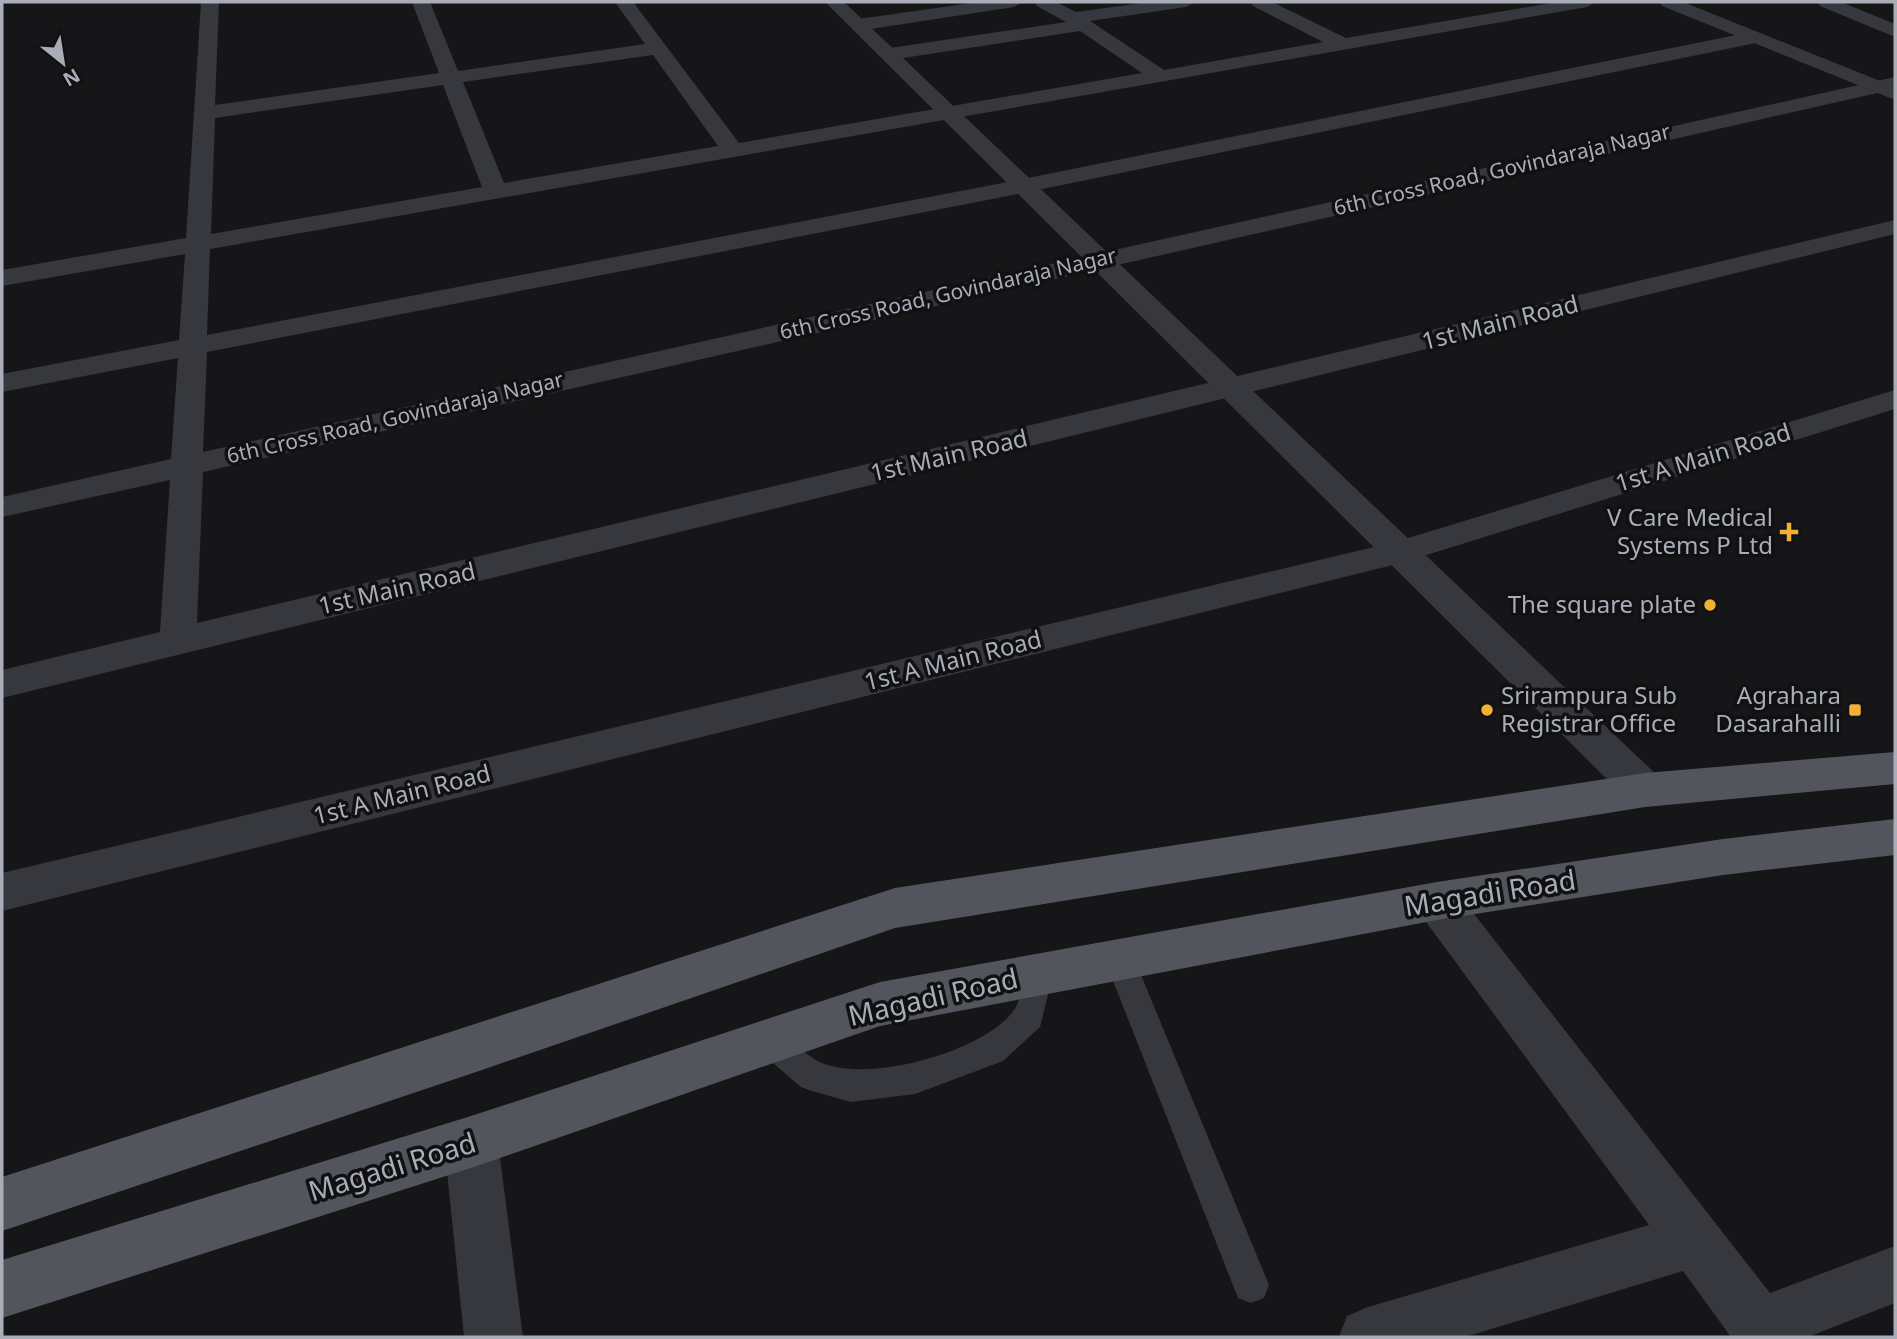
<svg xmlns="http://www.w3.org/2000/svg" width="1897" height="1339" font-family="'Noto Sans',sans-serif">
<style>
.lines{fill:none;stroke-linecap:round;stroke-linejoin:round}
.service{fill:#37383d;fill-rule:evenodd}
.minor{fill:#37383d;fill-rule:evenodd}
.tertiary{fill:#37383d;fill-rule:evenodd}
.primary{fill:#53555c;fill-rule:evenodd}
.poi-dot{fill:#f2b134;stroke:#111113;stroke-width:2.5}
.labels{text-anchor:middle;stroke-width:7;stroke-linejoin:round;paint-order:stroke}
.far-street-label{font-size:21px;fill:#a8adb8;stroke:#111113}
.street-label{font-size:24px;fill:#a8adb8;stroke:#111113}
.poi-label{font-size:24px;fill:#a8adb8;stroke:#111113;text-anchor:end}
.near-street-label{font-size:28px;fill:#a8adb8;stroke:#111113}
</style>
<rect width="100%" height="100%" fill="#161618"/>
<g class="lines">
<!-- service -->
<path class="service" d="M 1119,945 L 1130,949 L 1134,958 L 1269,1285 L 1264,1298 L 1251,1303 L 1238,1298 L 1104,958 L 1108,949 Z
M 1038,960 L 1049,964 L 1053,974 L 1040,1027 L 1003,1061 L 915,1094 L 851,1102 L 812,1091 L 801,1087 L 759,1051 L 754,1041 L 759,1031 L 770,1026 C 790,1034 803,1055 822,1063 C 868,1083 985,1052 1014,1010 C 1022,999 1021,978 1027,964 Z"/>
<!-- minor -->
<path class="minor" d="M 201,2 L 219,2 L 215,105 L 439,73 L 412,2 L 430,2 L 458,71 L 645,44 L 615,2 L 633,2 L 739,143 L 1142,73 L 1080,31 L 890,60 L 880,54 L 890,48 L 1066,22 L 1037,6 L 1034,2 L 1056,2 L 1076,12 L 1149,2 L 1195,2 L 1186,7 L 1090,21 L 1164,70 L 1323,42 L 1253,6 L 1250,2 L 1272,2 L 1346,38 L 1557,2 L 1596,2 L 1587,7 L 210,249 L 207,335 L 1023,179 L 1756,31 L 1766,37 L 1756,43 L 1023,193 L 207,352 L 203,452 L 1895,77 L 1895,89 L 203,472 L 197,623 L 1895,220 L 1895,234 L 2,698 L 2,670 L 160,632 L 170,480 L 2,517 L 2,497 L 171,459 L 178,358 L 2,392 L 2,374 L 179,340 L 185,254 L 2,286 L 2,270 L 186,238 ZM 653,55 L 718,146 L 504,183 L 463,82 ZM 443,85 L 482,187 L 211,234 L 215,118 Z
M 979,2 L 1023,2 L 1014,7 L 858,31 L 849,25 L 858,19 Z
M 1817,2 L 1841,2 L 1895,24 L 1895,37 L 1820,6 Z
M 1895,390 L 1895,409 L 1401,563 L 2,911 L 2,873 L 1395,542 Z
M 1437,882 L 1453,887 L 1770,1293 L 1895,1246 L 1895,1303 L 1808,1337 L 1731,1337 L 1683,1271 L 1465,1337 L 1339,1337 L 1347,1316 L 1368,1307 L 1649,1225 L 1421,915 L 1414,901 L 1421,887 Z
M 471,1116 L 490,1123 L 498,1142 L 523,1337 L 464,1337 L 444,1142 L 452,1123 Z"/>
<!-- tertiary -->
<path class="tertiary" d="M 825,2 L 844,2 L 1660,778 L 1666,790 L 1660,802 L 1645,807 L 1630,802 Z
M 1659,2 L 1683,2 L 1895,87 L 1895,100 L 1662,6 Z"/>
<!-- primary -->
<path class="primary" d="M 1895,752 L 1895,784 L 1645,807 L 895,928 L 479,1071 L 2,1231 L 2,1177 L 895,888 L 1645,773 Z
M 1895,819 L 1895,855 L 1723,875 L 1437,920 L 880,1026 L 471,1168 L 2,1318 L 2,1260 L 471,1116 L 880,982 L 1437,882 L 1723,839 Z"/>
</g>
<!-- markers -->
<g class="poi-dot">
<path d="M1785.5 521.5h7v7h7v7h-7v7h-7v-7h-7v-7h7z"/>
<circle cx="1710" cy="605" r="7"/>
<circle cx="1487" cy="710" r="7"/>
<rect x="1848" y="703" width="14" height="14" rx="3.5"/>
</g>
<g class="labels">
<!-- far-street labels -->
<g class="far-street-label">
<text transform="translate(1502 170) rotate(-13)" y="7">6th Cross Road, Govindaraja Nagar</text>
<text transform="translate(948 294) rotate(-13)" y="7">6th Cross Road, Govindaraja Nagar</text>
<text transform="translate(395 418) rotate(-13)" y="7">6th Cross Road, Govindaraja Nagar</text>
</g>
<!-- street labels -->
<g class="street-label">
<text transform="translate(1500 323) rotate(-14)" y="8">1st Main Road</text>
<text transform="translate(949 456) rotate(-13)" y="8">1st Main Road</text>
<text transform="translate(1703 458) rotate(-17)" y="8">1st A Main Road</text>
<text transform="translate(397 589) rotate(-13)" y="8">1st Main Road</text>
<text transform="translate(953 661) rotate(-14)" y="8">1st A Main Road</text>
<text transform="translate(402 795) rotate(-14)" y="8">1st A Main Road</text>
</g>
<!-- poi labels -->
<g class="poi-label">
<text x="1773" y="526">V Care Medical<tspan x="1773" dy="28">Systems P Ltd</tspan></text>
<text x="1696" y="613">The square plate</text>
<text x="1501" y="704" text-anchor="start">Srirampura Sub<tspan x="1501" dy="28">Registrar Office</tspan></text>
<text x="1841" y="704">Agrahara<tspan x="1841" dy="28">Dasarahalli</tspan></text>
</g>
<!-- near-street labels -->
<g class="near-street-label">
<text transform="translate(1490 893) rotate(-9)" y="10">Magadi Road</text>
<text transform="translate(933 997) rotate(-13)" y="10">Magadi Road</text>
<text transform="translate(392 1167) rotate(-17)" y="10">Magadi Road</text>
</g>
</g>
<!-- border -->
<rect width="1897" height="1339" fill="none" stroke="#a8adb8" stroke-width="7"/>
<!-- north arrow -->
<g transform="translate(63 63) rotate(150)" stroke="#111113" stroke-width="5" paint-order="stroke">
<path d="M0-5L12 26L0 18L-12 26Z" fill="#a8adb8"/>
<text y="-10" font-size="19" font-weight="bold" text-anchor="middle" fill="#a8adb8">N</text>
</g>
</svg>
